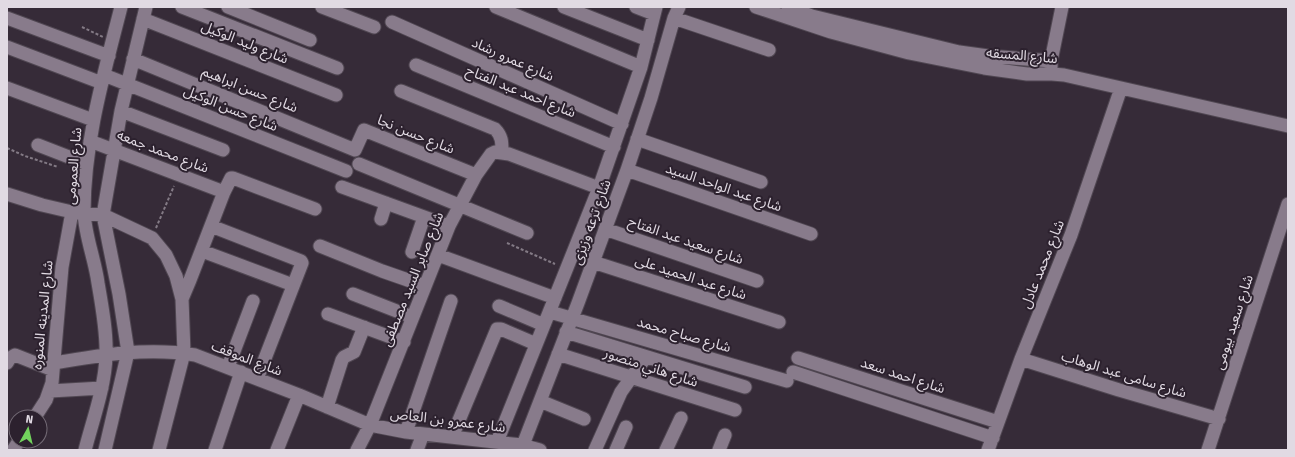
<svg xmlns="http://www.w3.org/2000/svg" width="1295" height="457" font-family="'Fira Sans','Noto Sans Arabic',sans-serif">
<style>
.lines{fill:none;stroke-linecap:round;stroke-linejoin:round}
.minor-casing{stroke:#504752;stroke-width:15}
.path{stroke:#837a85;stroke-width:2;stroke-dasharray:3 2;stroke-linecap:butt}
.minor{stroke:#887b8b;stroke-width:13}
.labels{text-anchor:middle;stroke-width:4;stroke-linejoin:round;paint-order:stroke}
.street-label{font-size:14px;fill:#e1dae3;stroke:#2c212e}
</style>
<rect width="100%" height="100%" fill="#362b38"/>
<g class="lines">
<!-- minor casing -->
<g class="minor-casing">
<path id="minor" d="M 182,7 L 337,68
M 228,7 L 310,40
M 322,7 L 374,27
M 496,7 L 641,67
M 564,7 L 648,40
M 636,7 L 654,14
M 756,7 L 831,32 L 909,53 L 984,68 L 1027,74 L 1052,74 L 1064,75 L 1288,126
M 788,7 L 812,16 L 959,52 L 988,56 L 1051,61
M 7,18 L 109,56
M 674,18 L 769,50
M 143,19 L 336,95
M 392,22 L 622,124
M 7,47 L 102,83
M 133,59 L 355,150 L 364,130 L 476,175
M 416,65 L 614,147
M 1051,68 L 1051,61 L 1062,7
M 104,75 L 346,171
M 7,88 L 93,120
M 401,91 L 495,129 C 502,136 502,142 502,152
M 121,111 L 223,150
M 637,139 L 761,182
M 90,141 L 224,192
M 38,145 L 87,164
M 359,164 L 527,233
M 627,170 L 811,234
M 342,187 L 449,226
M 7,194 L 42,205 L 72,212 L 103,215 L 152,238 L 166,255 L 176,276 L 182,299 L 184,353 L 159,450
M 381,219 L 386,203
M 211,226 L 301,261 L 302,263 L 257,379
M 605,229 L 757,281
M 320,246 L 382,271 L 425,286
M 202,251 L 293,285
M 412,252 L 424,217
M 438,255 L 555,298
M 593,262 L 779,322
M 353,294 L 412,317
M 182,299 L 190,280 L 224,192 L 231,178 L 233,178 L 315,209
M 499,306 L 544,325
M 550,312 L 787,381
M 328,314 L 404,342
M 566,332 L 745,387
M 558,354 L 735,410
M 798,358 L 998,422
M 1021,359 L 1119,390 L 1219,419
M 7,363 L 10,358 L 15,355 L 53,370
M 54,363 C 101,355 148,347 195,355 L 299,395 L 370,425 L 406,432 L 522,445 L 540,450
M 228,367 L 253,301
M 793,372 L 993,438
M 50,391 L 102,388
M 540,401 L 584,419
M 327,407 L 342,360 L 344,357 L 354,352 L 364,327
M 35,417 L 46,400 L 52,383 L 62,267 L 72,212
M 406,432 L 451,301
M 452,437 L 497,329 L 501,329 L 536,344
M 497,442 L 599,188 L 641,67 L 656,7
M 13,450 L 19,441
M 85,450 C 93,419 105,387 106,356 C 107,333 102,306 98,283 C 95,260 85,236 84,212 C 84,142 104,74 121,7
M 105,450 L 128,352 L 119,294 L 103,215 L 121,111 L 146,7
M 215,450 L 241,372
M 277,450 L 299,395
M 357,450 L 370,425 L 449,226 L 476,175 L 491,154 L 495,152 L 509,154 L 599,188
M 417,450 L 423,434
M 521,450 L 578,303 L 627,170 L 651,98 L 674,18 L 679,7
M 595,450 L 621,392 L 646,357
M 616,450 L 626,427
M 666,450 L 681,418
M 719,450 L 725,435
M 988,450 L 1021,359 L 1071,235 L 1121,88
M 1208,450 L 1288,204"/>
</g>
<!-- path -->
<path class="path" d="M 82,27 L 103,37
M 7,148 L 25,156 L 58,167
M 156,228 L 174,186
M 507,243 L 555,264"/>
<!-- minor -->
<use href="#minor" class="minor"/>
</g>
<g class="labels">
<!-- street labels -->
<g class="street-label">
<text transform="translate(245 42) rotate(22)" y="5">شارع وليد الوكيل</text>
<text transform="translate(1022 55) rotate(5)" y="5">شارع المسقه</text>
<text transform="translate(513 59) rotate(24)" y="5">شارع عمرو رشاد</text>
<text transform="translate(250 89) rotate(22)" y="5">شارع حسن ابراهيم</text>
<text transform="translate(521 91) rotate(22)" y="5">شارع احمد عبد الفتاح</text>
<text transform="translate(231 108) rotate(22)" y="5">شارع حسن الوكيل</text>
<text transform="translate(416 134) rotate(22)" y="5">شارع حسن نجا</text>
<text transform="translate(163 151) rotate(21)" y="5">شارع محمد جمعه</text>
<text transform="translate(73 166) rotate(-85)" y="5">شارع العمومى</text>
<text transform="translate(724 187) rotate(19)" y="5">شارع عبد الواحد السيد</text>
<text transform="translate(591 222) rotate(-70)" y="5">شارع ترعه وزيزى</text>
<text transform="translate(686 240) rotate(19)" y="5">شارع سعيد عبد الفتاح</text>
<text transform="translate(1042 264) rotate(-68)" y="5">شارع محمد عادل</text>
<text transform="translate(691 277) rotate(18)" y="5">شارع عبد الحميد على</text>
<text transform="translate(412 279) rotate(-68)" y="5">شارع صابر السيد مصطفى</text>
<text transform="translate(42 315) rotate(-84)" y="5">شارع المدينه المنوره</text>
<text transform="translate(1233 322) rotate(-72)" y="5">شارع سعيد بيومى</text>
<text transform="translate(684 334) rotate(16)" y="5">شارع صباح محمد</text>
<text transform="translate(247 358) rotate(21)" y="5">شارع الموقف</text>
<text transform="translate(651 367) rotate(18)" y="5">شارع هاني منصور</text>
<text transform="translate(1124 374) rotate(17)" y="5">شارع سامى عبد الوهاب</text>
<text transform="translate(903 375) rotate(18)" y="5">شارع احمد سعد</text>
<text transform="translate(448 420) rotate(7)" y="5">شارع عمرو بن العاص</text>
</g>
</g>
<!-- border -->
<rect width="1295" height="457" fill="none" stroke="#e1dae3" stroke-width="16"/>
<!-- north arrow -->
<g transform="translate(28 429) rotate(8)"><circle r="19" fill="#2c212e" stroke="#746b76"/>
<path d="M0-3L7 15L0 10L-7 15Z" fill="#72d25d"/>
<text y="-6" font-size="11" font-weight="bold" text-anchor="middle" fill="#e1dae3">N</text>
</g>
</svg>
